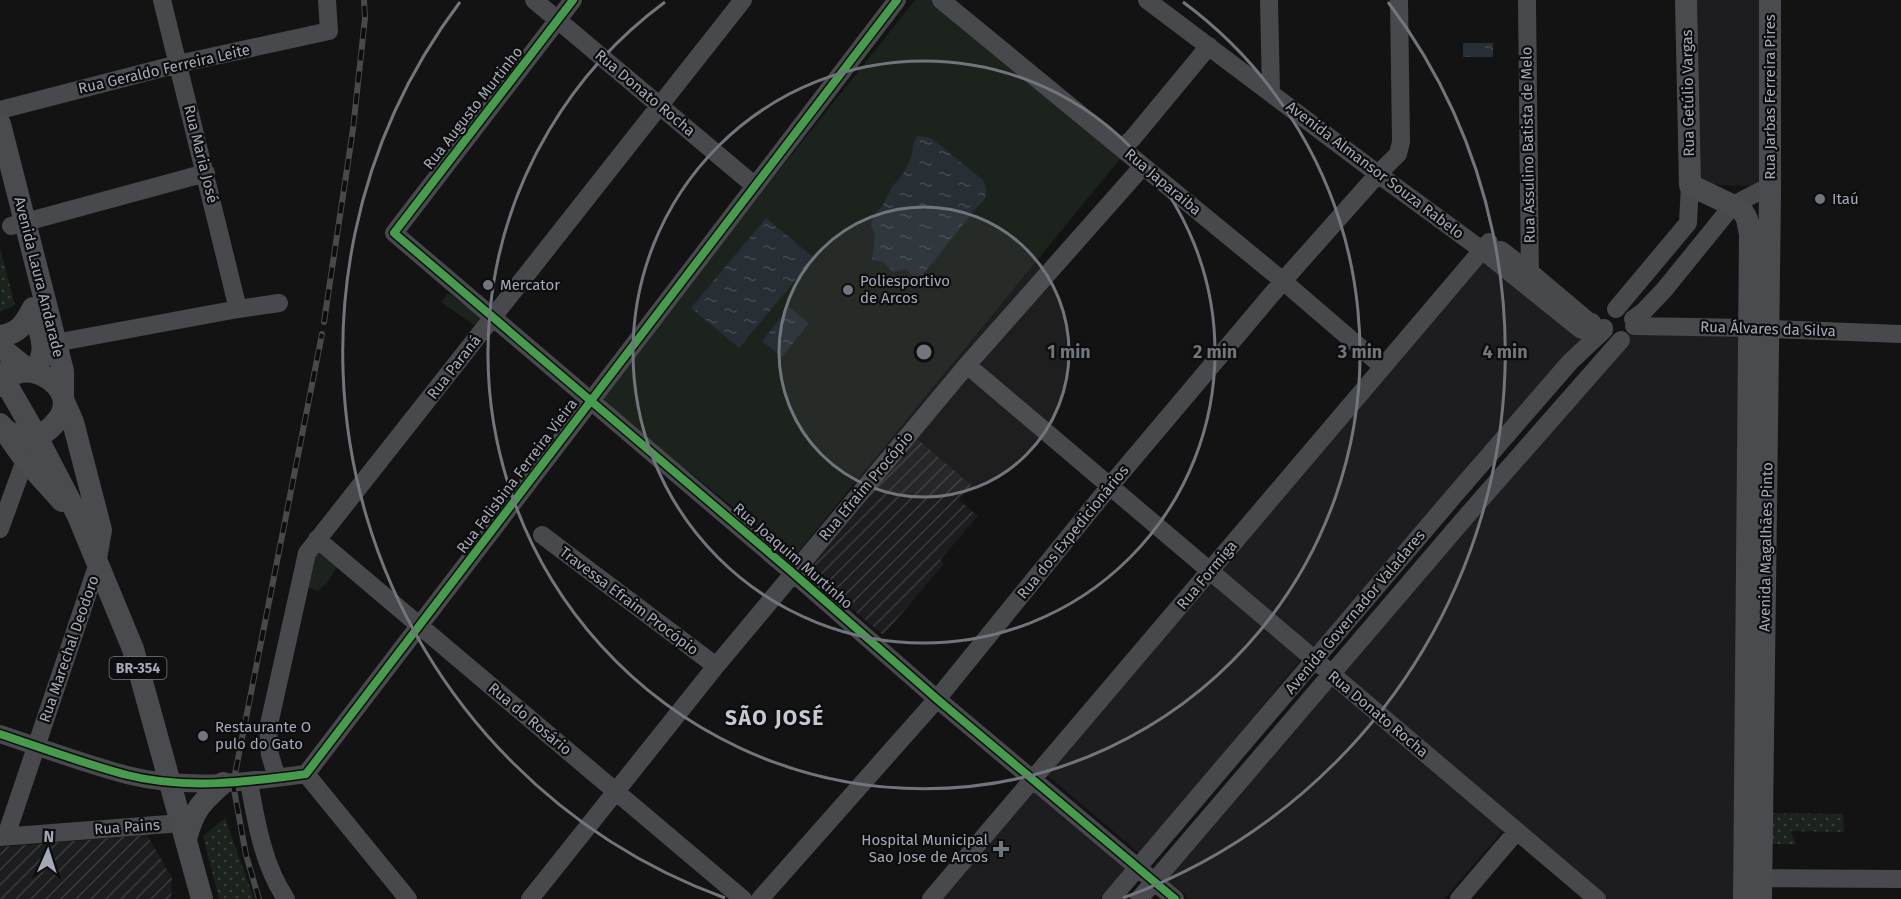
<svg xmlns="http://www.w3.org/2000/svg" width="1901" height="899" font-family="'Fira Sans',sans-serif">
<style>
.built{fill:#1d1d1f}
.industrial{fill:url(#industrial-furrows)}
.grass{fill:url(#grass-dots)}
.garden{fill:#1c221c}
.water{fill:url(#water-ripples)}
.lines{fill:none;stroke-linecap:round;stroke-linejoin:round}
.minor{stroke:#47494c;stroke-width:18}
.major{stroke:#494b4e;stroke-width:22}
.rail-casing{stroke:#47494c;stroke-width:6}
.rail{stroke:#0d0d0f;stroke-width:4;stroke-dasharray:11;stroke-linecap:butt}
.cycleway-casing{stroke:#0d0d0f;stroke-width:11}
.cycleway{stroke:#469c4c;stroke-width:8}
.ring{fill:none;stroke:#71757c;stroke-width:3}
.poi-dot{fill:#71757c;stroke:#0d0d0f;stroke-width:2}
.labels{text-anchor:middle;stroke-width:4.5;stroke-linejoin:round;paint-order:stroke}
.shield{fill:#0d0d0f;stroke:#777b83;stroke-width:1.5}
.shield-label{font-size:14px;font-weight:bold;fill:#a4aab5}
.street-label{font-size:15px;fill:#a4aab5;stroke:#0d0d0f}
.poi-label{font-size:15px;fill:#a4aab5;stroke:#0d0d0f;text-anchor:start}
.district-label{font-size:21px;font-weight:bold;letter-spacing:1.5px;fill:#c5c9d1;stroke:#0d0d0f}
.centre{fill:#71757c;stroke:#0d0d0f;stroke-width:3}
.ring-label{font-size:18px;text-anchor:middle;font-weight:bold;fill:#71757c;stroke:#0d0d0f;stroke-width:4.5;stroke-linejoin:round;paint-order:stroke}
</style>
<defs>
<pattern id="industrial-furrows" width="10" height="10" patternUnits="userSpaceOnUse" patternTransform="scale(1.5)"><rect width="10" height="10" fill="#1d1d1f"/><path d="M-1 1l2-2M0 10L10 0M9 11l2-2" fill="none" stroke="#3b3b3d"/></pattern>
<pattern id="grass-dots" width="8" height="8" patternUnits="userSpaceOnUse" patternTransform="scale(1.5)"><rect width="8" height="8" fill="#1c221c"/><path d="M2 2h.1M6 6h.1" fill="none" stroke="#3a3f3b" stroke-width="1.8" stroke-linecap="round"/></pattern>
<pattern id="water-ripples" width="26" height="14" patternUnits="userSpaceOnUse" patternTransform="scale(1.5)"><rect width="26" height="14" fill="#272f35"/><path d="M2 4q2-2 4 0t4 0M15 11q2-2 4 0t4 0" fill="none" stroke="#434a50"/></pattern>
</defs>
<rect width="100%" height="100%" fill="#131313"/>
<!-- built -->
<path class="built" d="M 1693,0 L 1761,0 L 1763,133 L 1759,181 L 1756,186 L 1697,184 Z
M 1485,255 L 1583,337 L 1314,650 L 1217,568 Z
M 1633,329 L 1742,332 L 1738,899 L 1606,899 L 1342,673 Z
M 1212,578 L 1302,658 L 1140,854 L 1046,774 Z
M 1332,682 L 1505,828 L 1444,899 L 1190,899 L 1164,877 Z
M 1032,787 L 1127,866 L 1100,899 L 939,899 Z"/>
<!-- industrial -->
<path class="industrial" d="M 915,437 L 971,485 L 959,500 L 978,516 L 940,560 L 944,564 L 883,635 L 803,568 Z
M 147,835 L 172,878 L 171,899 L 0,899 L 0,847 Z"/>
<!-- grass -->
<path class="grass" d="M 0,248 L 15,305 L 0,312 Z
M 1765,813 L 1843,814 L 1844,832 L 1790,831 L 1796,844 L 1765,844 Z
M 225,818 L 254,899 L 219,899 L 203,836 Z"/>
<!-- garden -->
<path class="garden" d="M 915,0 L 932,0 L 1124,154 L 795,556 L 597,399 Z
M 448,293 L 481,317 L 475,326 L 441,302 Z
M 316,550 L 337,567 L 327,583 L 318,591 L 307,587 Z"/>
<!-- water -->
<path class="water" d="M 1463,43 L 1493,43 L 1493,57 L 1463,57 Z
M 917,136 L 931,138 L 983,180 C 986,186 987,191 985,198 C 983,203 976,207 973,212 C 955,234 938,256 920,278 L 916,280 L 906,269 L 893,272 L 883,262 L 872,260 L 875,236 L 871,225 L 875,213 L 882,207 L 892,187 L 905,171 L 912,155 L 913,144 Z
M 766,218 L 814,258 L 739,348 L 691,308 Z
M 789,307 L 809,323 L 782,357 L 762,341 Z"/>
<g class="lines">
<!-- minor -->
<path class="minor" d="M 162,0 L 238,309
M 534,0 L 755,186
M 573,0 L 394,233 L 793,573 L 937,699 L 1175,899
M 941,0 L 1283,281 L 1383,367
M 1147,0 L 1378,174 L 1482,250 L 1580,329 L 1588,332 L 1604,328
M 1269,0 L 1271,92
M 1527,0 L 1530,280
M 0,110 L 178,64 L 329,31 L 327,0
M 1122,148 L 1132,139 L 1209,46
M 11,226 L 206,173
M 1501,250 L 1530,272 L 1587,320 L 1592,322
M 1616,309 L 1688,223 L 1690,185
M 1633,319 L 1644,311 L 1664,290 L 1733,205 L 1770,186
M 1634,326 L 1749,328 L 1901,334
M 44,345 L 238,309 L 279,303
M 967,365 L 1597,899
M 0,529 L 25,460
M 542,535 L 716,666
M 317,539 L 743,899
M 0,734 C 42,748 85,764 127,775 C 186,790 248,782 306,774 L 897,0
M 306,774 L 408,899
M 277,778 L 270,755 L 268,729 L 307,553 L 743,0
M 249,782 C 256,821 263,865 286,899
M 6,836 L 98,563
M 0,837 L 182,823
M 1749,878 L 1901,879
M 530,899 L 716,666 L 967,365 L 1143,166
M 760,899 L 937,699 L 1110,486 L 1283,281 L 1378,174 L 1398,154 L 1401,142 L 1399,0
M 931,899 L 1489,242
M 1111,899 L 1452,498 L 1570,362 L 1604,330
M 1139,899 L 1470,512 L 1621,340
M 1459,899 L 1517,831"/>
<!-- major -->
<path class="major" d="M 1686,0 L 1690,185 L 1742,210 L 1747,219 L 1750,234 L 1744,899
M 0,124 L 63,371 L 63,395
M 0,336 C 19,334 25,323 33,308
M 0,347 L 30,371
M 35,372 C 45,352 44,346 38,325
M 0,373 L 37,437 L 78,516 L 133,649 L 202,899
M 0,386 C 22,350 86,389 56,422 C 50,429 43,436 33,437 C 20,438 8,435 0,424
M 65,404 L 73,422 L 101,530 L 96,558
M 4,430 L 25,460 L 62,501
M 186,839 C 194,809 201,803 223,783
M 1761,899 L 1770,194 L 1770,0"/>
<!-- rail casing -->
<g class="rail-casing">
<path id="rail" d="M 324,322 L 353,129 L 365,18 L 364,0
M 259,899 L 246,855 L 233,784 L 322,334"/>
</g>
<!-- rail -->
<use href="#rail" class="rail"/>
<!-- cycleway casing -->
<g class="cycleway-casing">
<path id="cycleway" d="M 573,0 L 394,233 L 793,573 L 937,699 L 1175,899
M 0,734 C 42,748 85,764 127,775 C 186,790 248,782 306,774 L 897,0"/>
</g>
<!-- cycleway -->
<use href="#cycleway" class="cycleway"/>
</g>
<!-- distance rings -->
<circle cx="924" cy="352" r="145" fill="#71757c" fill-opacity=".12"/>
<g class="ring">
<circle cx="924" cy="352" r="145"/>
<circle cx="924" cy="352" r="291"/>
<path d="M1183 2A436 436 0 1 1 665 2"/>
<path d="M725 898A581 581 0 0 1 460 2M1388 2A581 581 0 0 1 1123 898"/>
</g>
<!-- markers -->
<g class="poi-dot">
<circle cx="1820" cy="199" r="6"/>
<circle cx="488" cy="285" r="6"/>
<circle cx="848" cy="290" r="6"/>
<circle cx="203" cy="736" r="6"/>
<path d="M998 840h6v6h6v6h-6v6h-6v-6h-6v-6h6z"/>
</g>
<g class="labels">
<!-- shield labels -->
<rect class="shield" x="109.5" y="657" width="57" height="22" rx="4.5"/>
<g class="shield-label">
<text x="138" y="673">BR-354</text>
</g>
<!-- street labels -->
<g class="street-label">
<text transform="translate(164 69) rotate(-13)" y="5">Rua Geraldo Ferreira Leite</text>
<text transform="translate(645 93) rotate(40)" y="5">Rua Donato Rocha</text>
<text transform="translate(1688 93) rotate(-91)" y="5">Rua Getúlio Vargas</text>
<text transform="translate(1770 97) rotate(-90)" y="5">Rua Jarbas Ferreira Pires</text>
<text transform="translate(473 108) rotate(-52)" y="5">Rua Augusto Murtinho</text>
<text transform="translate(1528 145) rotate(-91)" y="5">Rua Assulino Batista de Melo</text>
<text transform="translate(201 154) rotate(76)" y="5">Rua Maria José</text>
<text transform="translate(1375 170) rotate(37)" y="5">Avenida Almansor Souza Rabelo</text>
<text transform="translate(1163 182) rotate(40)" y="5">Rua Japaraiba</text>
<text transform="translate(39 277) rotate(76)" y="5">Avenida Laura Andarade</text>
<text transform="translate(1768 329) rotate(2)" y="5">Rua Álvares da Silva</text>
<text transform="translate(454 367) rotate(-52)" y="5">Rua Paraná</text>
<text transform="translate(517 476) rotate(-53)" y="5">Rua Felisbina Ferreira Vieira</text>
<text transform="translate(866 486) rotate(-50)" y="5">Rua Efraim Procópio</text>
<text transform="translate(1073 532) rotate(-51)" y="5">Rua dos Expedicionários</text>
<text transform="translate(1766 547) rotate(-89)" y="5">Avenida Magalhães Pinto</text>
<text transform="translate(793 556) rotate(41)" y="5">Rua Joaquim Murtinho</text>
<text transform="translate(1207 575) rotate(-50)" y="5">Rua Formiga</text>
<text transform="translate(629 601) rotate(37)" y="5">Travessa Efraim Procópio</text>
<text transform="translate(1355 612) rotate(-50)" y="5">Avenida Governador Valadares</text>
<text transform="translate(69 649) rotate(-71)" y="5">Rua Marechal Deodoro</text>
<text transform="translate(1378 714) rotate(40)" y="5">Rua Donato Rocha</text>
<text transform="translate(530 719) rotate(40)" y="5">Rua do Rosário</text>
<text transform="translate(127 827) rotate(-4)" y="5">Rua Pains</text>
</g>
<!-- poi labels -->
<g class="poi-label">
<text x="1832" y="204">Itaú</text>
<text x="860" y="286">Poliesportivo<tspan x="860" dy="17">de Arcos</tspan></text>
<text x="500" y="290">Mercator</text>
<text x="215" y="732">Restaurante O<tspan x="215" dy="17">pulo do Gato</tspan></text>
<text x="988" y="845" text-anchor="end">Hospital Municipal<tspan x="988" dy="17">Sao Jose de Arcos</tspan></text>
</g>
<!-- district labels -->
<g class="district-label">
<text x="775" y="725">SÃO JOSÉ</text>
</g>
</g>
<circle cx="924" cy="352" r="9" class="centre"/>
<g class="ring-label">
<text x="1069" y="358">1 min</text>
<text x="1215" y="358">2 min</text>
<text x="1360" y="358">3 min</text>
<text x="1505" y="358">4 min</text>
</g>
<!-- north arrow -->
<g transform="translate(48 851) rotate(3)" stroke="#0d0d0f" stroke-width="4.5" paint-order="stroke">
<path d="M0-4.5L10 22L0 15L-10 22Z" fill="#a4aab5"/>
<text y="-9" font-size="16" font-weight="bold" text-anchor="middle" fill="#a4aab5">N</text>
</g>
</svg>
